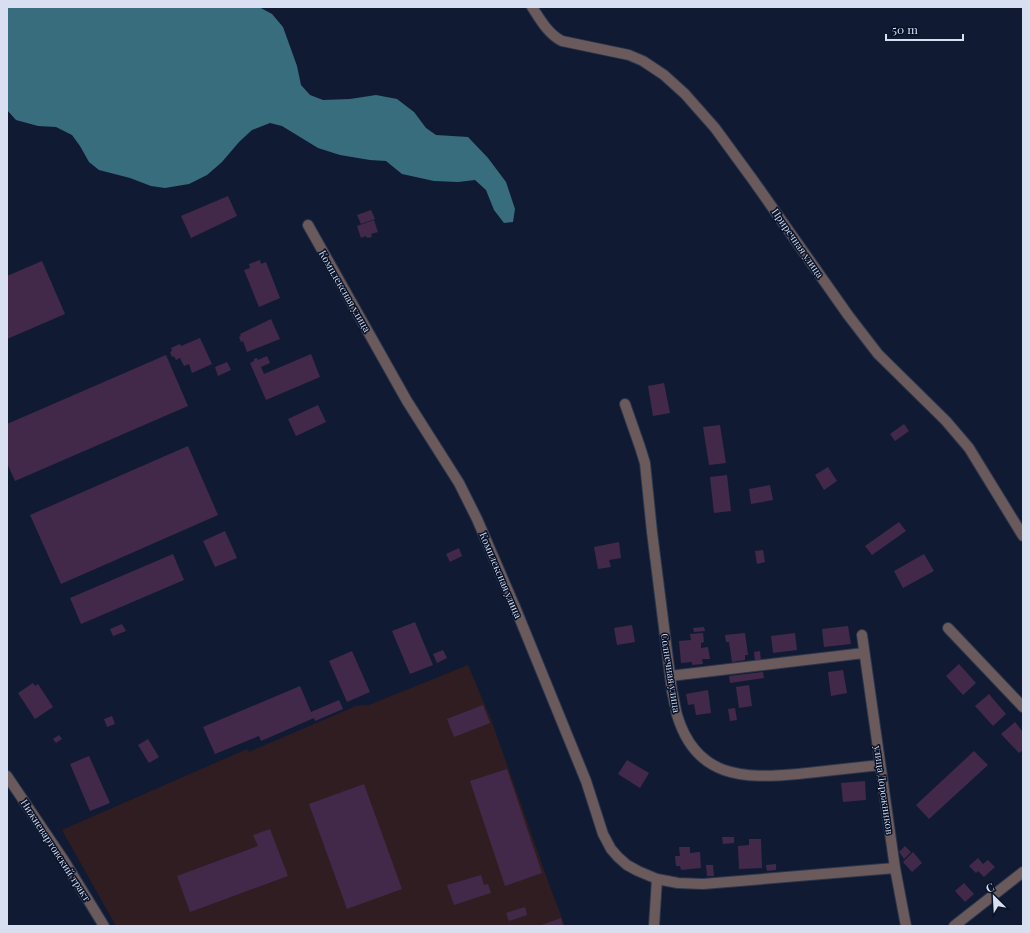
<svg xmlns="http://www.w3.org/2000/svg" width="1030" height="933" font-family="'Playfair Display',serif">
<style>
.industrial{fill:#301d21}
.water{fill:#386d7e}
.building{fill:#422949}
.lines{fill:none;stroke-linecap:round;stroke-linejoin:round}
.minor-casing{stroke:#2c364d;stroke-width:12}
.minor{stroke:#6b5a5b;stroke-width:10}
.labels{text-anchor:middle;stroke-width:3;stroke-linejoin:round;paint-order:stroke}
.street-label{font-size:10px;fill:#d7dff0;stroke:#081229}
</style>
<rect width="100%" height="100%" fill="#101b33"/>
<!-- industrial -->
<path class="industrial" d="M 468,665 L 492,722 L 550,887 L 565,926 L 116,926 L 62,830 L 247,749 L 249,752 L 356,706 L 369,705 Z"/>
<!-- water -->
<path class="water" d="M 7,7 L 259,7 L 272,14 L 283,27 L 297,66 L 301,85 L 310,95 L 323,100 L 350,99 L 376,95 L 397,99 L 414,112 L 426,128 L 436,135 L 468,137 L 488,158 L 506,182 L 515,209 L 513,222 L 504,223 L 494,210 L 486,190 L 475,180 L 458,182 L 434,181 L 402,174 L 386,161 L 370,160 L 340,155 L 318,148 L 282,126 L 270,123 L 252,130 L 239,142 L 222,162 L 207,175 L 189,184 L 165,188 L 151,186 L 130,178 L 99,170 L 89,162 L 80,146 L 72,135 L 56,127 L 38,126 L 16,120 L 7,110 Z"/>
<!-- building -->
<path class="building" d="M 228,196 L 237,216 L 191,238 L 181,216 Z
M 371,210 L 375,219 L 361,224 L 357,215 Z
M 374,220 L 378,232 L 371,234 L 372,237 L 367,238 L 366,236 L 361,238 L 357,226 Z
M 260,260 L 261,264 L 266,262 L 280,298 L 259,307 L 244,270 L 250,268 L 249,264 Z
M 42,261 L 65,314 L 7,339 L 7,276 Z
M 271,319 L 280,339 L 247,352 L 243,341 L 241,342 L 239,337 L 241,336 L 240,334 Z
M 200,338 L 212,364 L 192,373 L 189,364 L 184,366 L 180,358 L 176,360 L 174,356 L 172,357 L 170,352 L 172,351 L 171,348 L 180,344 L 181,346 Z
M 311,354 L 320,377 L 266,400 L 250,363 L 254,361 L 254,359 L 257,358 L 258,360 L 267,356 L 270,363 L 261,367 L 264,374 Z
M 166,355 L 188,406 L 15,481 L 7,463 L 7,424 Z
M 227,362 L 231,370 L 218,376 L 215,367 Z
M 664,383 L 670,413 L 653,416 L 648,386 Z
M 318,405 L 326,422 L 296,436 L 288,419 Z
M 904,424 L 909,431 L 895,441 L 890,434 Z
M 720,425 L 726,463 L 709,465 L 703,427 Z
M 188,446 L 218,515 L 61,584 L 30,515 Z
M 828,467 L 837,481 L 824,490 L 815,475 Z
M 727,475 L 731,511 L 714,513 L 710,477 Z
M 770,485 L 773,500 L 751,504 L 749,489 Z
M 899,522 L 906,531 L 872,555 L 865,546 Z
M 225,531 L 237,558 L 215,567 L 203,541 Z
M 619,542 L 621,558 L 609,560 L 611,567 L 598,569 L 594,547 Z
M 459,548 L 462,556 L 450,562 L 446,554 Z
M 763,550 L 765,562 L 757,564 L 755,551 Z
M 173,554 L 184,580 L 81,624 L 70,598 Z
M 924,554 L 934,571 L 903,588 L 894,571 Z
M 415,622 L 433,665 L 410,674 L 392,631 Z
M 122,624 L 126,631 L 113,636 L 110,629 Z
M 632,625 L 635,642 L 617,645 L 614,628 Z
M 848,626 L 851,644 L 824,647 L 822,629 Z
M 704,627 L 705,631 L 694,632 L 693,628 Z
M 703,633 L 704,642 L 701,643 L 701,648 L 708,647 L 710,659 L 702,659 L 703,664 L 692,665 L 692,662 L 681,663 L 679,641 L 691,640 L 690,634 Z
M 745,633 L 748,655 L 745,655 L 745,660 L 732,662 L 729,642 L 726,642 L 725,635 Z
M 795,633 L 797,650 L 773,653 L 771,636 Z
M 443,650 L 447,658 L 437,663 L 433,654 Z
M 352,651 L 370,692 L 347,702 L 329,661 Z
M 760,651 L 761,661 L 755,662 L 754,652 Z
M 959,664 L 976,683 L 963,695 L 946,676 Z
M 843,670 L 847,693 L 831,696 L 828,672 Z
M 763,672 L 764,678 L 730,683 L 729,676 Z
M 33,683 L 35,686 L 38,684 L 53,707 L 35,719 L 18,693 Z
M 749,685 L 752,706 L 739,708 L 736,687 Z
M 300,686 L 311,712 L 339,700 L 343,709 L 315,721 L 314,718 L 261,741 L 259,736 L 215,754 L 203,727 Z
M 708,690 L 711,713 L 696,715 L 694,704 L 688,705 L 686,694 Z
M 989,694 L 1006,714 L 993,726 L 975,706 Z
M 483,705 L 490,723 L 454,737 L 447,719 Z
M 735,708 L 737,720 L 730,721 L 728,709 Z
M 112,716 L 115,724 L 107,727 L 104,719 Z
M 1015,722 L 1023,732 L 1023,750 L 1019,753 L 1001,734 Z
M 59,735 L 62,739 L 56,743 L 53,739 Z
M 148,739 L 159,757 L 149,763 L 138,745 Z
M 974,751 L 988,765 L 929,819 L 916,805 Z
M 89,756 L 110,803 L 90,811 L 70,764 Z
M 627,760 L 649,773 L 640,788 L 618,774 Z
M 507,769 L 542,873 L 505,886 L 470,781 Z
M 865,781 L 866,800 L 843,802 L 841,783 Z
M 364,784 L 402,889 L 347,909 L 309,804 Z
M 270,829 L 288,876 L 190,912 L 177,876 L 258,846 L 253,835 Z
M 722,837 L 734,837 L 734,843 L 723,844 Z
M 749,839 L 761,839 L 762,868 L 739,869 L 738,846 L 749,845 Z
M 905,846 L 911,852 L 904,859 L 899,852 Z
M 679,847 L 690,847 L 690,853 L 700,852 L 701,868 L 681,870 L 680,866 L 676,866 L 675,856 L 680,856 Z
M 913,852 L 922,863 L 912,872 L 903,862 Z
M 978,858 L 983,864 L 988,860 L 995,867 L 984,877 L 978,871 L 976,873 L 969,866 Z
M 776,864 L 776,870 L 767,871 L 766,865 Z
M 706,865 L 713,865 L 714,876 L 707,876 Z
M 481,875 L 484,885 L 488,884 L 491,893 L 454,905 L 447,885 Z
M 964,883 L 974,894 L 965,902 L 955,891 Z
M 525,907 L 527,915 L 509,921 L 506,913 Z
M 561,918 L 563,926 L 539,926 Z"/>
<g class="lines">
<!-- minor casing -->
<g class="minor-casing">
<path id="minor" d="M 532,7 C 540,19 548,34 562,41 L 629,55 L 643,61 L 664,75 L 685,94 L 715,128 L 753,180 L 848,315 L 878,354 L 946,421 L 969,448 L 1023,536
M 308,225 L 407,401 L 459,483 L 477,519 L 515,607 L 586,781 L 603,834 L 611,849 L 618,857 L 627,865 L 638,871 L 657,879 L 654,926
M 625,404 L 640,447 L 645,463 L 652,532 L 672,691 C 674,699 675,707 677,715 C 696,778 743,779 798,774 C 825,771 852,768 880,765
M 948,628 L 1023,707
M 862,635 L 895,868 L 906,926
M 670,676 L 864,653
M 7,776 L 63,859 L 104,926
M 657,879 L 678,883 L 703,884 L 895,868
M 954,926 L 1023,872"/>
</g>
<!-- minor -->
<use href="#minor" class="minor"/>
</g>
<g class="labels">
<!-- street labels -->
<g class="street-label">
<text transform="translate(798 243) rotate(55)" y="4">Приречная улица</text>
<text transform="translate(345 291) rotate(60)" y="4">Комплексная улица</text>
<text transform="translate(501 575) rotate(67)" y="4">Комплексная улица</text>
<text transform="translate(671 673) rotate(81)" y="4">Солнечная улица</text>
<text transform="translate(884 790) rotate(82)" y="4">улица Дорожников</text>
<text transform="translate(56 850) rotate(57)" y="4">Нижневартовский тракт</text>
</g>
</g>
<!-- border -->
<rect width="1030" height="933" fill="none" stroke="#d7dff0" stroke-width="16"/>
<!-- north arrow -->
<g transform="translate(994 897) rotate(336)" stroke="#081229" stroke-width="3" paint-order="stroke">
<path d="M0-3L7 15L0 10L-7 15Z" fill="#d7dff0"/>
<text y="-6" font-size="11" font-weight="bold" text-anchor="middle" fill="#d7dff0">С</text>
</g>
<!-- scale -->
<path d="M886 34v6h77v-6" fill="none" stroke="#d7dff0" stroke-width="2"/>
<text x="892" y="34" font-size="12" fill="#d7dff0" stroke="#081229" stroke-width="3" paint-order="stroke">50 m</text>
</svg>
